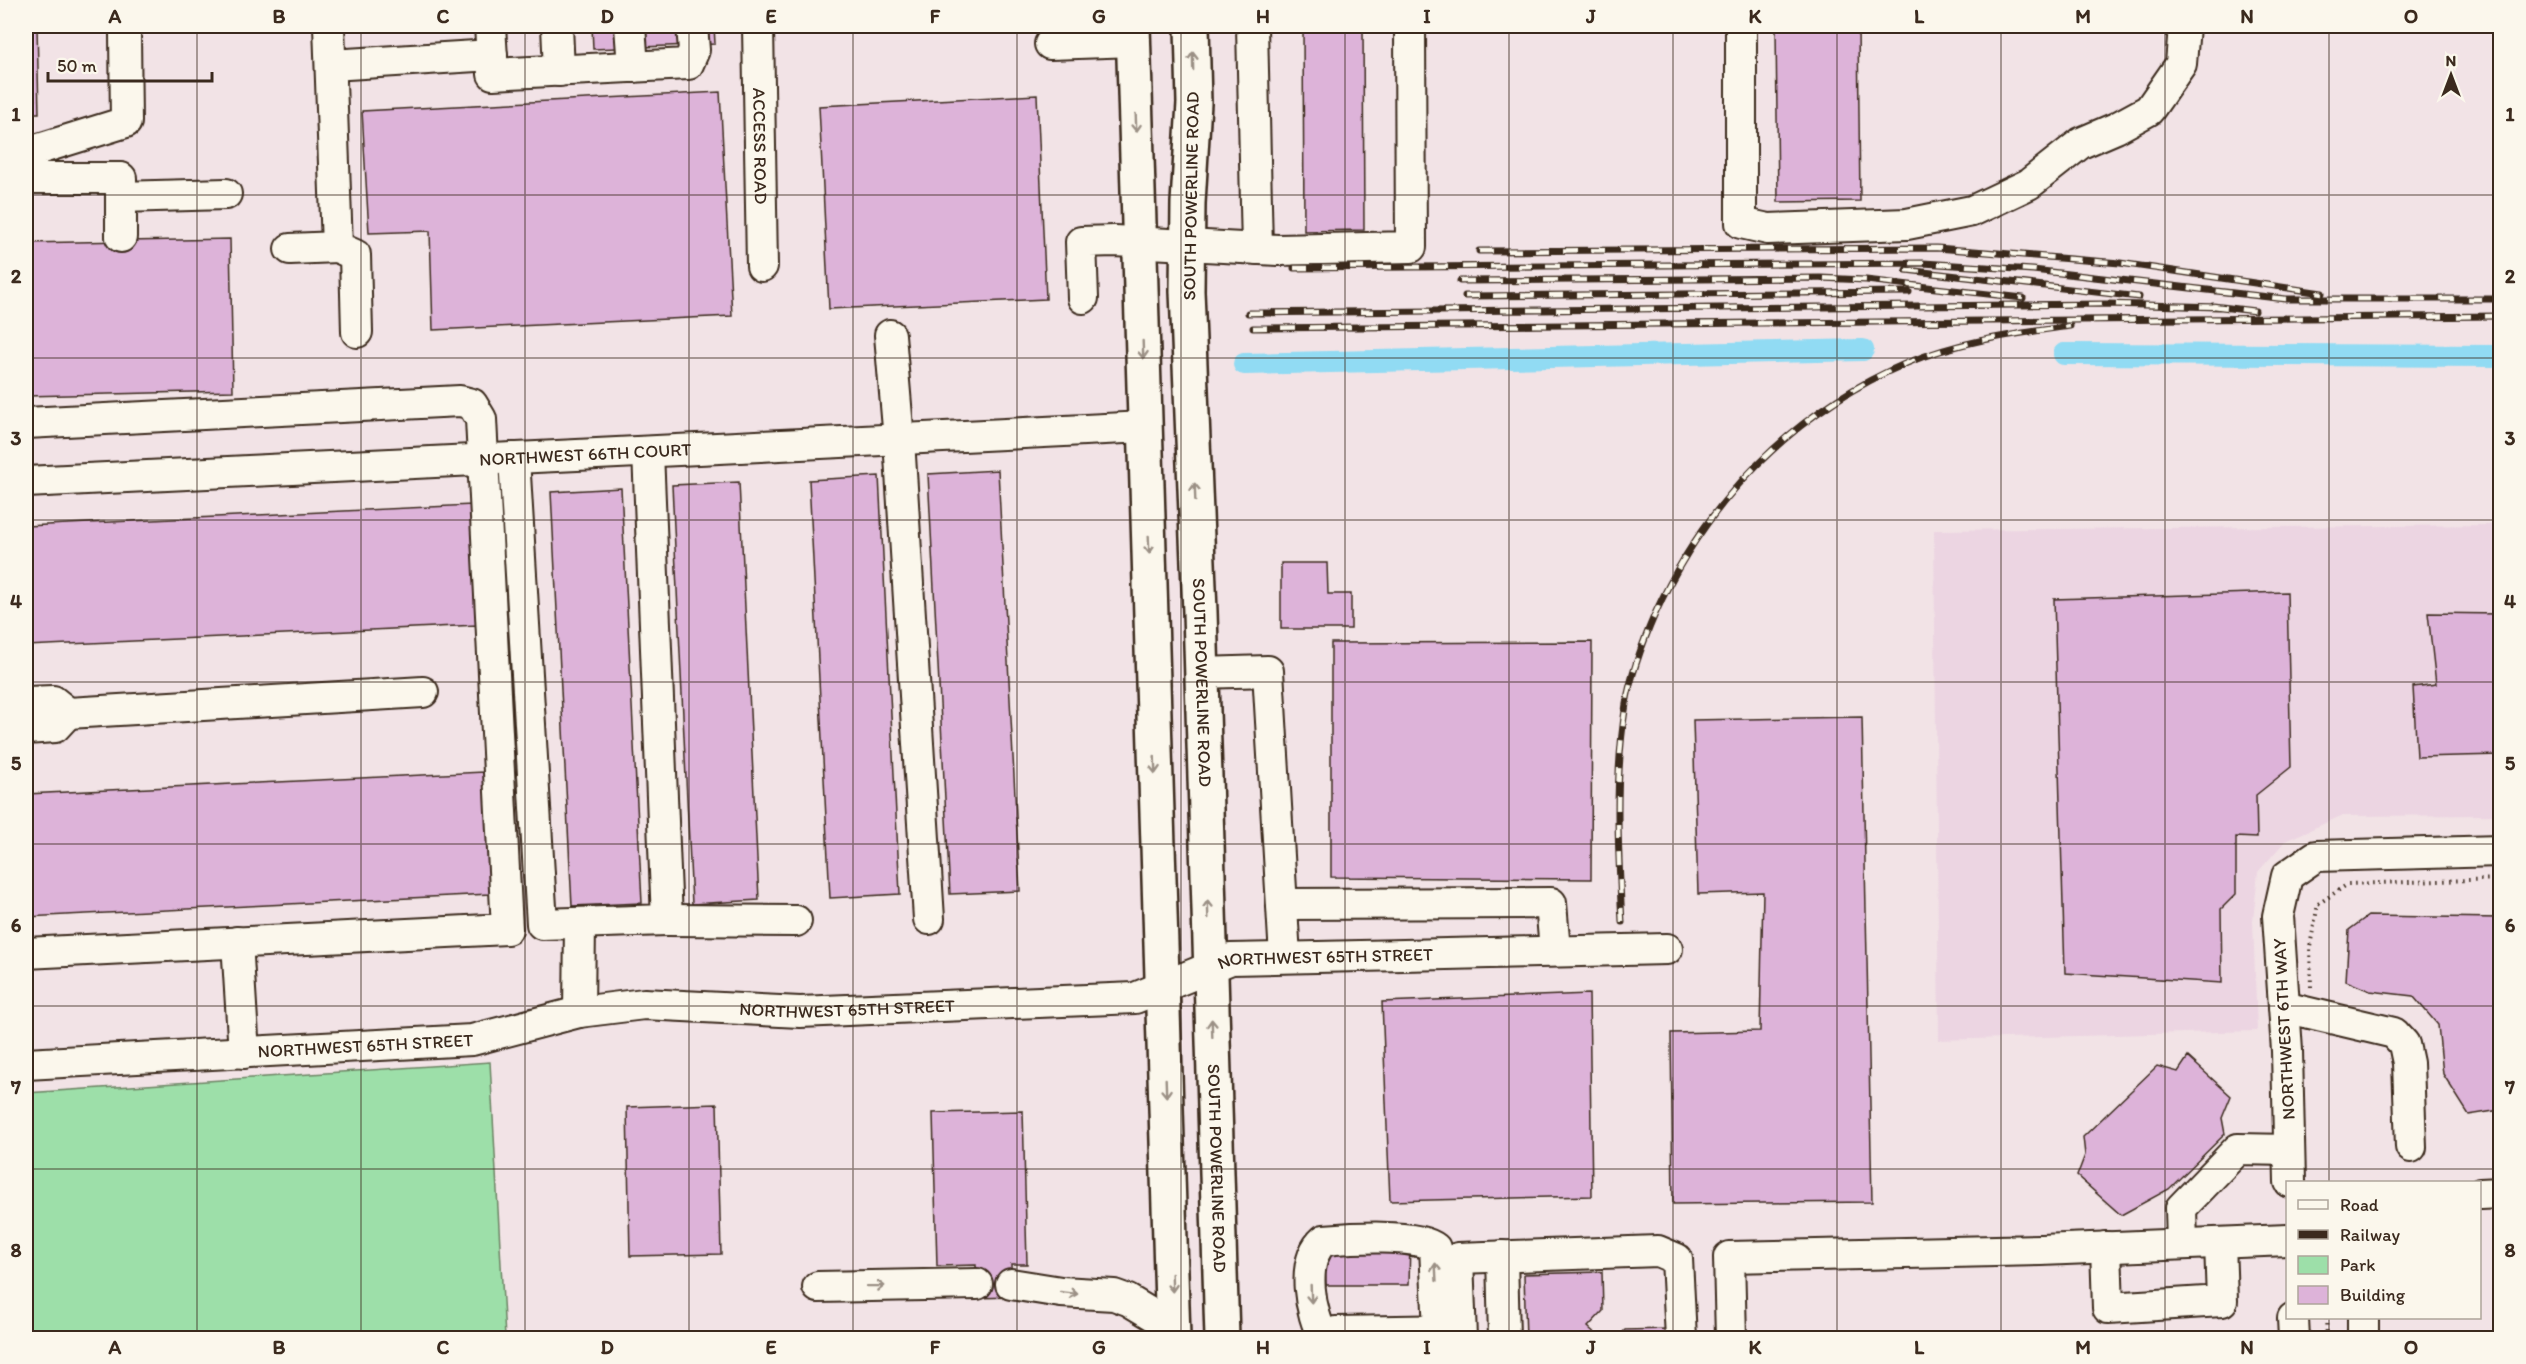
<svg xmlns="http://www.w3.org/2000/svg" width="2526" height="1364" font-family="Itim,sans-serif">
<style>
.built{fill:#ecd5e2}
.green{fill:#9ddfa9;stroke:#6c8464;stroke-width:1.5}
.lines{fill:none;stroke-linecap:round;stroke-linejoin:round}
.canal{stroke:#91dbf3;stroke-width:22}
.building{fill:#ddb3d9;stroke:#3b2a1e;stroke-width:1.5}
.minor-casing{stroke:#3b2a1e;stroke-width:34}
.major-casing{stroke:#3b2a1e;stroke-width:38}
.path{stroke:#3b2a1e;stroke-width:4;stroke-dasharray:1.5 4.5;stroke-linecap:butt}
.minor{stroke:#fbf7ec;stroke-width:30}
.major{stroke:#fbf7ec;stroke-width:33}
.rail-casing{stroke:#3b2a1e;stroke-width:7}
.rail{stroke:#fbf7ec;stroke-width:4.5;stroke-dasharray:14;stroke-linecap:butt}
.oneway{stroke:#9b9085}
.grid{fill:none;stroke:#3b2a1e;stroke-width:1.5;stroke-opacity:0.55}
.labels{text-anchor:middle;stroke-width:4.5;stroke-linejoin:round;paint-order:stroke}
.street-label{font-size:18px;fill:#3b2a1e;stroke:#fbf7ec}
.neatline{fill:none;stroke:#3b2a1e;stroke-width:2}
.grid-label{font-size:20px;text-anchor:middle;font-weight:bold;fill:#3b2a1e}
</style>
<rect width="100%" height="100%" fill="#f2e3e6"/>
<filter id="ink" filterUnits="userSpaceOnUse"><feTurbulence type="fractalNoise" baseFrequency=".0167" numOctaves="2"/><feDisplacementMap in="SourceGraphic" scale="12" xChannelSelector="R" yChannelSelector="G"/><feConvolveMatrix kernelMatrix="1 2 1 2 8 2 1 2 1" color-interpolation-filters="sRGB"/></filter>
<g filter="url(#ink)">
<!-- built -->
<path class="built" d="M 2500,525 L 2500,815 L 2341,816 L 2285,841 L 2258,872 L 2253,921 L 2257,1031 L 1939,1040 L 1934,530 Z"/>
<!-- green -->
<path class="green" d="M 490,1062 L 505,1338 L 26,1338 L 26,1093 Z"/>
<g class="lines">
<!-- canal -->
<path class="canal" d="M 2064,354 L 2500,356
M 1244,364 L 1863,350"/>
</g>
<!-- building -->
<path class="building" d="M 26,26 L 37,26 L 39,113 L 26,113 Z
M 592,26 L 714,26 L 715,44 L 593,49 Z
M 1303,26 L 1363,26 L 1364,230 L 1304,231 Z
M 1858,28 L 1860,201 L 1778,202 L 1776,29 Z
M 720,92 L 732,316 L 433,330 L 430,231 L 369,233 L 362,111 Z
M 1037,95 L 1046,299 L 829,309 L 819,106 Z
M 230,239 L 233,391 L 26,396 L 26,243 Z
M 998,470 L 1020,891 L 950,894 L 928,474 Z
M 879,476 L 900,894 L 830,898 L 809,480 Z
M 739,482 L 759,900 L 692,904 L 672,485 Z
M 621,488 L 642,903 L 572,906 L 551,492 Z
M 472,505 L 478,625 L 26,646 L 26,526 Z
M 1281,563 L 1327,563 L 1328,594 L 1351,594 L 1351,629 L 1281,629 Z
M 2287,592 L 2291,767 L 2256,795 L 2257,838 L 2236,837 L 2236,894 L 2221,909 L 2222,983 L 2065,973 L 2054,599 Z
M 2428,613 L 2500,614 L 2500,755 L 2417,757 L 2413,687 L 2436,684 Z
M 1592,642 L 1591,879 L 1331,877 L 1331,643 Z
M 1862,717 L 1872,1202 L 1673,1204 L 1671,1033 L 1760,1031 L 1763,892 L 1698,894 L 1693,720 Z
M 484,772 L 490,894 L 26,917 L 26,794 Z
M 2368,916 L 2500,918 L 2500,1110 L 2469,1115 L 2443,1074 L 2438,1025 L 2413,996 L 2370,991 L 2346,981 L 2349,930 Z
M 1589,994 L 1592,1196 L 1390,1201 L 1382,1002 Z
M 2188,1057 L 2231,1096 L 2222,1118 L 2225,1134 L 2169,1189 L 2121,1215 L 2077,1176 L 2085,1155 L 2083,1137 L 2157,1066 L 2178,1072 Z
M 717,1104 L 721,1254 L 630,1256 L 627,1107 Z
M 1023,1111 L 1027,1264 L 1011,1264 L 1012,1297 L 977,1298 L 976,1265 L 937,1266 L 933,1113 Z
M 1324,1241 L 1410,1241 L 1409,1285 L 1326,1285 Z
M 1602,1272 L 1603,1311 L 1588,1327 L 1600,1338 L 1526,1338 L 1524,1274 Z
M 1668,1329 L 1668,1338 L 1617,1338 L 1625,1330 Z"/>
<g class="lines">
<!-- minor casing -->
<g class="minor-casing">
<g id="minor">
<path d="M 329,26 L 337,247 L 355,255 L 357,332"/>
<path d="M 490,26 L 493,74 L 688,64 L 694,50 L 692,26"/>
<path d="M 557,26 L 559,71"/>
<path d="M 630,26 L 633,67"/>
<path id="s1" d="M 758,26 L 762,266"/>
<path d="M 1252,26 L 1257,249"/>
<path d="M 1741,26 L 1741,223 L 1768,229 L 1907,224 L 1972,211 L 2029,184 L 2081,143 L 2116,128 L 2149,110 L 2181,64 L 2184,26"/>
<path d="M 1050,44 L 1134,41"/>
<path d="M 331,65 L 492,55"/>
<path d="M 26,153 L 126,122 L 125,34"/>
<path d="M 26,178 L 121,178 L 121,237"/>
<path d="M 121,197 L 226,194"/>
<path d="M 290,249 L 337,247"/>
<path d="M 1083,298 L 1081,242 L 1114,241 L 1278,250 L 1411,247 L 1410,26"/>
<path d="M 890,335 L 899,440 L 929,919"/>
<path d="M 26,423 L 460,401 L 472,404 L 481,419 L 507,929 L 26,953"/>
<path d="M 514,458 L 542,924 L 667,920 L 648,452"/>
<path id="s2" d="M 26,482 L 1145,427"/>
<path d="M 1201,673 L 1268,671 L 1285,957"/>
<path d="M 26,702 L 53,701 L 68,713 L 423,692"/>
<path d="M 26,729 L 55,727 L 68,713"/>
<path d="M 1282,904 L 1551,903 L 1555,951"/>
<path d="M 667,920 L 796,921"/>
<path d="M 237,942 L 244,1053"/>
<path d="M 2284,1007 L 2394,1033 L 2404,1044 L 2408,1063 L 2411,1147"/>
<path d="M 579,1012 L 580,923"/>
<path id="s3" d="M 26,1064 L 472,1040 L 579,1012 L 644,1004 L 800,1012 L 1135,998 L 1231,959 L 1667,949"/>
<path d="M 2290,1182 L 2287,1051 L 2278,916 L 2287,876 L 2316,856 L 2500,851"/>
<path d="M 2480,1194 L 2500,1193"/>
<path d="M 2182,1244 L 2181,1208 L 2238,1149 L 2289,1150"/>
<path d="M 2106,1247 L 2108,1308 L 2222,1301 L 2220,1243"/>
<path d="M 1502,1256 L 1504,1338"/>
<path d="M 1011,1284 L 1061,1292 L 1114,1295 L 1128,1300 L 1173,1327"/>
<path d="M 818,1287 L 977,1284"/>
<path d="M 2293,1318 L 2294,1338"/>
<path d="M 2363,1318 L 2363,1338"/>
<path d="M 1324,1338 C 1310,1314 1300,1261 1324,1240 C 1349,1238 1417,1233 1435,1248 L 1439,1330"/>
<path d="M 1336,1338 L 1336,1332 L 1458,1330"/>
<path d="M 1461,1338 L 1458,1258 L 1658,1251 L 1677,1259 L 1681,1338"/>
<path d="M 1731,1338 L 1729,1257 L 2041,1250 L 2288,1240"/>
</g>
</g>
<!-- major casing -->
<g class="major-casing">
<g id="major">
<path d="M 1133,26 L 1173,1338"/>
<path id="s4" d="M 1192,26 L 1194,103 L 1188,203 L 1187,291 L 1200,612 L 1222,1338"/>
</g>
</g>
<!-- path -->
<path class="path" d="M 2311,987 L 2310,946 L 2318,904 L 2348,884 L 2500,879
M 2326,1318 L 2327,1338"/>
<!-- minor -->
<use href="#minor" class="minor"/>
<!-- major -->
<use href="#major" class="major"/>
<!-- rail casing -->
<g class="rail-casing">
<path id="rail" d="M 1479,251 L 1937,248 L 2120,263 L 2322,293
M 1294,268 L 1923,263 L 2033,270 L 2286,299 L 2500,299
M 1906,270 L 2139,297
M 1460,281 L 1820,278 L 1866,280 L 2023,298
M 1465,296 L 1909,292
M 2213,306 L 2255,311
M 1248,313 L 2107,304 L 2220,307
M 1253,328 L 2500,316
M 1622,922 C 1618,849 1614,777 1626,704 C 1631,674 1643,642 1655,614 C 1705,503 1793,411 1907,363 C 1959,341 2015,334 2070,326"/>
</g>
<!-- rail -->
<use href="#rail" class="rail"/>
</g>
<!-- one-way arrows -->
<defs><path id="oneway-shaft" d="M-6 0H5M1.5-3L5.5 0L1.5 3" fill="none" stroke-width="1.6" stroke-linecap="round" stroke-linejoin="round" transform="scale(1.5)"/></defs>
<g class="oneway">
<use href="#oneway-shaft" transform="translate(1193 61) rotate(-91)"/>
<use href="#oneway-shaft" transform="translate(1136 123) rotate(88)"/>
<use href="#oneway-shaft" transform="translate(1143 350) rotate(88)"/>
<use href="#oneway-shaft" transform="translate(1195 492) rotate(-92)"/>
<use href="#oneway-shaft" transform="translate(1149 545) rotate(88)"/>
<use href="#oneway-shaft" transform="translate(1155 765) rotate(88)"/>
<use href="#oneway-shaft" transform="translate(1208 909) rotate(-92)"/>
<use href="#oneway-shaft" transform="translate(1212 1028) rotate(-92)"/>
<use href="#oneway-shaft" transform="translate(1166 1088) rotate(88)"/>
<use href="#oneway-shaft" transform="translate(1436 1272) rotate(-93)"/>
<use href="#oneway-shaft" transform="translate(1172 1283) rotate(88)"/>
<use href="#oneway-shaft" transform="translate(876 1286) rotate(-1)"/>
<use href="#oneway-shaft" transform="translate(1069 1293) rotate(7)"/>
<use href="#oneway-shaft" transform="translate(1311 1294) rotate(88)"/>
</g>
</g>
<!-- grid -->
<path class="grid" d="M 197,26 L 197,1338M 361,26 L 361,1338M 525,26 L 525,1338M 689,26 L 689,1338M 853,26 L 853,1338M 1017,26 L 1017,1338M 1181,26 L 1181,1338M 1345,26 L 1345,1338M 1509,26 L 1509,1338M 1673,26 L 1673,1338M 1837,26 L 1837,1338M 2001,26 L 2001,1338M 2165,26 L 2165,1338M 2329,26 L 2329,1182M 26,195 L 2500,195M 26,358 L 2500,358M 26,520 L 2500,520M 26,682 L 2500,682M 26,844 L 2500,844M 26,1006 L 2500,1006M 26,1169 L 2500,1169M 2329,1318 L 2329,1338"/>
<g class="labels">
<!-- street labels -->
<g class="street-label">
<text dy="6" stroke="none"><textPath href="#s1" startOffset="120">ACCESS ROAD</textPath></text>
<text transform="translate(1191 196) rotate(-89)" y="6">SOUTH POWERLINE ROAD</text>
<text dy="6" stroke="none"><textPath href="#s2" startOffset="560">NORTHWEST 66TH COURT</textPath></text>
<text dy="6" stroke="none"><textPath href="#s4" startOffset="657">SOUTH POWERLINE ROAD</textPath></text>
<text dy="6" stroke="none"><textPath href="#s3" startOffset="1312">NORTHWEST 65TH STREET</textPath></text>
<text dy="6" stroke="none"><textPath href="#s3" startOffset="826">NORTHWEST 65TH STREET</textPath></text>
<text transform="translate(2284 1029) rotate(-93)" y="6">NORTHWEST 6TH WAY</text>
<text dy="6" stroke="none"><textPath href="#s3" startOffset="340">NORTHWEST 65TH STREET</textPath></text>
<text dy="6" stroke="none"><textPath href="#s4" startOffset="1143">SOUTH POWERLINE ROAD</textPath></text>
</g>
</g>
<!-- margin -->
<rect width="2526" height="1364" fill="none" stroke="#fbf7ec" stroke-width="66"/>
<!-- legend -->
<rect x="2286" y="1181" width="195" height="138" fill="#fbf7ec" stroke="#aea59a" stroke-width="1.5"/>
<rect x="2298" y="1200" width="30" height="9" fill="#fbf7ec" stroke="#aea59a" stroke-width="1.5"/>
<text x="2340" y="1211" font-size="18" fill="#3b2a1e">Road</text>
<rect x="2298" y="1230" width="30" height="9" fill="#3b2a1e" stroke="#aea59a" stroke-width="1.5"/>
<text x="2340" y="1241" font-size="18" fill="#3b2a1e">Railway</text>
<rect x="2298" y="1256" width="30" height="18" fill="#9ddfa9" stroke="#aea59a" stroke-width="1.5"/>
<text x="2340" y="1271" font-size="18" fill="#3b2a1e">Park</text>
<rect x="2298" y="1286" width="30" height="18" fill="#ddb3d9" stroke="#aea59a" stroke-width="1.5"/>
<text x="2340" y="1301" font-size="18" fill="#3b2a1e">Building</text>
<!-- north arrow -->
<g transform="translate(2451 75)" stroke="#fbf7ec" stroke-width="4.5" paint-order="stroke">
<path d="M0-4.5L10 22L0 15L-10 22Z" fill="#3b2a1e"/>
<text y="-9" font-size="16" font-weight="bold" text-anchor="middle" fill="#3b2a1e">N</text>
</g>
<!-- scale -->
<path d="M48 72v9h164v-9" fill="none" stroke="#3b2a1e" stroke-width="3"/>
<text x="57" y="72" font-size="18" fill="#3b2a1e" stroke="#fbf7ec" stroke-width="4.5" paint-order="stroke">50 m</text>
<rect x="33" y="33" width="2460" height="1298" class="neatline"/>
<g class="grid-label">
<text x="115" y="23">A</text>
<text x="279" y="23">B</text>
<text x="443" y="23">C</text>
<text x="607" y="23">D</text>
<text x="771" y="23">E</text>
<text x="935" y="23">F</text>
<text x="1099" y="23">G</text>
<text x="1263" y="23">H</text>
<text x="1427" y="23">I</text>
<text x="1591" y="23">J</text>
<text x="1755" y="23">K</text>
<text x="1919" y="23">L</text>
<text x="2083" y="23">M</text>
<text x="2247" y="23">N</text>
<text x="2411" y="23">O</text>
<text x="16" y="121">1</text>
<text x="2510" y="121">1</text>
<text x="16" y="283">2</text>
<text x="2510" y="283">2</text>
<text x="16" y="445">3</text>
<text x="2510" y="445">3</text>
<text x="16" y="608">4</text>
<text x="2510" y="608">4</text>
<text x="16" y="770">5</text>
<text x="2510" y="770">5</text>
<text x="16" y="932">6</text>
<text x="2510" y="932">6</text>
<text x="16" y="1094">7</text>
<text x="2510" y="1094">7</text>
<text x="16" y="1257">8</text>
<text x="2510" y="1257">8</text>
<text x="115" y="1354">A</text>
<text x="279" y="1354">B</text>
<text x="443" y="1354">C</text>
<text x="607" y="1354">D</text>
<text x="771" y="1354">E</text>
<text x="935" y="1354">F</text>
<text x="1099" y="1354">G</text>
<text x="1263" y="1354">H</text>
<text x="1427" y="1354">I</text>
<text x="1591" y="1354">J</text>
<text x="1755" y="1354">K</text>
<text x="1919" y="1354">L</text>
<text x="2083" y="1354">M</text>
<text x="2247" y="1354">N</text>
<text x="2411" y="1354">O</text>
</g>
</svg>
